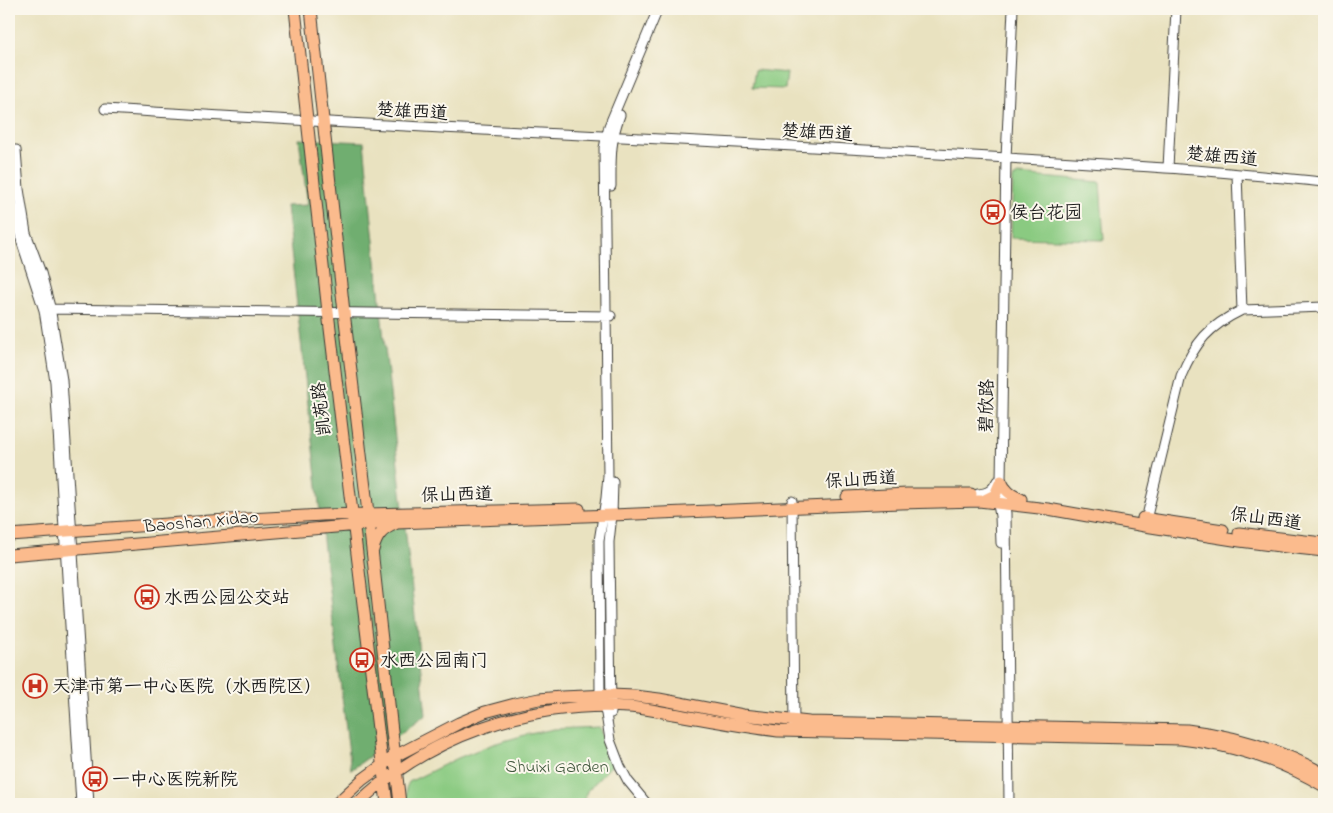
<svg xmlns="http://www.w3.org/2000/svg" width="1333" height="813" font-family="'Indie Flower','LXGW WenKai TC',sans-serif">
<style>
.green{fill:#8aca81;stroke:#53734e}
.forest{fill:#6fae6f;stroke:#466546}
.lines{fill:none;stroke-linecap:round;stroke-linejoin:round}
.minor-casing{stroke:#3b3a35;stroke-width:11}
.major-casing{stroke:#3b3a35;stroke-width:13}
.minor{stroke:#fff;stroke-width:9}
.major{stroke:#fbbb8d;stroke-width:11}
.labels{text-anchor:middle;stroke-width:4;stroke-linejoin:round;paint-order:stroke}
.street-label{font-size:18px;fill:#1c1c1c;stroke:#fbf7ec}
.poi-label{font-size:18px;fill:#1c1c1c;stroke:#fbf7ec;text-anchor:start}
.park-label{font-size:18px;fill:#42593f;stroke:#fbf7ec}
</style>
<rect width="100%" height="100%" fill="#fbf7ec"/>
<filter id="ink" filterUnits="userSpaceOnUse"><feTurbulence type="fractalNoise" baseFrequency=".02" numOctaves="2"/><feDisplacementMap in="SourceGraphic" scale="10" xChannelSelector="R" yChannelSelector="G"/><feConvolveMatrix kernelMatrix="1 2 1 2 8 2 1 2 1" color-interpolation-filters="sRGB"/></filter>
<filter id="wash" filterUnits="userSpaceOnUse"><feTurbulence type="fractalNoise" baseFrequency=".0096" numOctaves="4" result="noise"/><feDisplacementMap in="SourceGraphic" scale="20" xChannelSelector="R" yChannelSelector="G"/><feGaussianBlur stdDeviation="1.12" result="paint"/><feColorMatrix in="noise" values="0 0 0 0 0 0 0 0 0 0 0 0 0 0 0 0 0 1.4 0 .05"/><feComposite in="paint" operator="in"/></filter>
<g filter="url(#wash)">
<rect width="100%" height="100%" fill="#e9e2c0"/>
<!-- green -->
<path class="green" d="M 755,70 L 787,73 L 785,89 L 752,88 Z
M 1018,175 L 1100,182 L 1104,240 L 1011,238 L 1013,178 Z
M 599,727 L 613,764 L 587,791 L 585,798 L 586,804 L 407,804 L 406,788 L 409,782 L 458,758 L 493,744 L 525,735 L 554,729 Z"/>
<!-- forest -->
<path class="forest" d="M 299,139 L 364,142 L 383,330 L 426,715 L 351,770 L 324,549 L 286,206 L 308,205 Z"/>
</g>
<g filter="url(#ink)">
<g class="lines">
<!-- minor casing -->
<g class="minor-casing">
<path id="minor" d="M 105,109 C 458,131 812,144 1165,168 C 1218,171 1271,177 1324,182
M 9,150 L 16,150 L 19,189 L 26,233 L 41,273 L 50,307 L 62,380 L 89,804
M 9,160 L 12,204 L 22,243 L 44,310 L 55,382 L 81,804
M 1168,168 L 1176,9
M 1237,174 L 1242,310
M 611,186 C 611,159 610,141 620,115
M 47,309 L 611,316
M 978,494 C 988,493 993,490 997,481
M 997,499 L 1000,516 L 1001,543
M 792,501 L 794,727
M 1145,524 L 1181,376 C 1195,342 1209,326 1242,310 L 1324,307
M 611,713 L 609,542 L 612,515 L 613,482
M 647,804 L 628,781 L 620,766 L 610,740 L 606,714 L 600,695 L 599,541 L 606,498 L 608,476 L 604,148 L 609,126 L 658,9
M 1009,804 L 1006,513 L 1002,491 L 1001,481 L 1006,158 L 1013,9"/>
</g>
<!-- major casing -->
<g class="major-casing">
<path id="major" d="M 295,9 L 328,312 L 387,804
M 311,9 L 344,312 L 368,513 L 400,804
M 1001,481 C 1005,491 1011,495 1021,499
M 847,497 L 907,494 L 971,494
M 983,501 L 995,495 L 1001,481
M 1143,518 L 1223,530
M 1239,533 L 1305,541 L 1324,543
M 9,535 L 210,521 L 323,515 L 579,509
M 373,550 C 376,537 382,529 395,524
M 9,555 L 371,524 L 612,515 L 900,503 L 979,501 L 1048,509 L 1145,526 L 1240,541 L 1287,547 L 1324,551
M 336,804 L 362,780 L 395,756 L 459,723 L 485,712 L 515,704 L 539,699 L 561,697 L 610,695 L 635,696 L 659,699 L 743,715 L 809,722 L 1187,730 C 1236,736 1281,750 1324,774
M 357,804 C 428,736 530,701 628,707 C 643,708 658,711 673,714 C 708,720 743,727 778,731 L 1181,739 C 1232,745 1281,760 1324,786"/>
</g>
<!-- minor -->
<use href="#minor" class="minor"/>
<!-- major -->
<use href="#major" class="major"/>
</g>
</g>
<!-- icons -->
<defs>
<g id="bus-ring" transform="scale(1.25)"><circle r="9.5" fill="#fbf7ec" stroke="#c8321e" stroke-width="1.5"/><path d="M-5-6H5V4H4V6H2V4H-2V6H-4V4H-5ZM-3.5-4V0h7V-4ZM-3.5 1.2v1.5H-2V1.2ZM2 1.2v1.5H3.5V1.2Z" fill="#c8321e"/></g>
<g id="hospital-ring" transform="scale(1.25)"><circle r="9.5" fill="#fbf7ec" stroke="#c8321e" stroke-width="1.5"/><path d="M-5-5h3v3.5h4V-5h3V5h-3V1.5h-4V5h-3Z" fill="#c8321e"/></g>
</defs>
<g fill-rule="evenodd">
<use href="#bus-ring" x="993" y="212"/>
<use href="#bus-ring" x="147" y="597"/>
<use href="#bus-ring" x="362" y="660"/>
<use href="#hospital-ring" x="35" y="686"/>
<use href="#bus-ring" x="95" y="779"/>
</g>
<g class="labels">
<!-- street labels -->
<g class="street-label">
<text transform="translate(412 111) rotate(3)" y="6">楚雄西道</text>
<text transform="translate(817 132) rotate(3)" y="6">楚雄西道</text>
<text transform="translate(1222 156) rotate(5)" y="6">楚雄西道</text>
<text transform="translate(986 406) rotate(-89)" y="6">碧欣路</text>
<text transform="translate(321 409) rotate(-97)" y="6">凯苑路</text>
<text transform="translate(861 479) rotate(-3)" y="6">保山西道</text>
<text transform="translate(457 494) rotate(-1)" y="6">保山西道</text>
<text transform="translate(1266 518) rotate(8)" y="6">保山西道</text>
<text transform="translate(201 521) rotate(-5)" y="6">Baoshan Xidao</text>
</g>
<!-- poi labels -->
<g class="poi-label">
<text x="1010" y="218">侯台花园</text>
<text x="164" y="603">水西公园公交站</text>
<text x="380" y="666">水西公园南门</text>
<text x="52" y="692">天津市第一中心医院（水西院区）</text>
<text x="112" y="785">一中心医院新院</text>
</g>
<!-- park labels -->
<g class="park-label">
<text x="557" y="772">Shuixi Garden</text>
</g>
</g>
<!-- margin -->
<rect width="1333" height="813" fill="none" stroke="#fbf7ec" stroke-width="30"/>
</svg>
